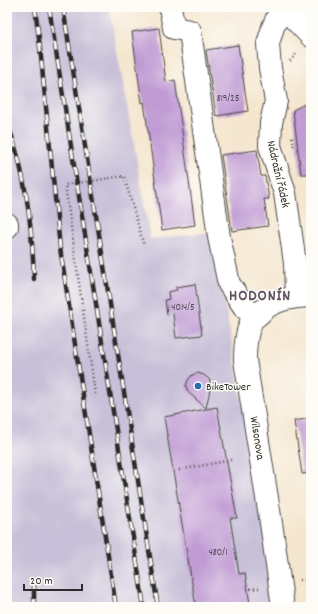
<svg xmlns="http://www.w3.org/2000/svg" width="318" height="614" font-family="Dekko,sans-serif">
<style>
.industrial{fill:#c8bfd8}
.building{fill:#c09bd4}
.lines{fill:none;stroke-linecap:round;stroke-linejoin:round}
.minor-casing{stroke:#494744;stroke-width:24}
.major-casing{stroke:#494744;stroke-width:24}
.path{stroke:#494744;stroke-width:2.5;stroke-dasharray:1 3;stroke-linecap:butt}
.minor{stroke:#fff;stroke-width:22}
.major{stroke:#fff;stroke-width:22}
.rail-casing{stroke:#2b2b2b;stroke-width:4.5}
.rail{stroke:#fdfcf7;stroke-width:3;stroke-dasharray:9;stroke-linecap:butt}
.poi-dot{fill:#1f6fb2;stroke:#fdfcf7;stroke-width:1.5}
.labels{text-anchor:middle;stroke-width:3;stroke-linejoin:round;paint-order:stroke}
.number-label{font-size:10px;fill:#504755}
.street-label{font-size:12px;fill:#2b2b2b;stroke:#fdfcf7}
.poi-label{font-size:12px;fill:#2b2b2b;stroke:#fdfcf7;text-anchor:start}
.district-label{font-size:16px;font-weight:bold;letter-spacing:1px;fill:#5f5266;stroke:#fdfcf7}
</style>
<rect width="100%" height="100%" fill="#fdfcf7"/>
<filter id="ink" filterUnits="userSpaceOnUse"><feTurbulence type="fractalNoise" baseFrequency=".025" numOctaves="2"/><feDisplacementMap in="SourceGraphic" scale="8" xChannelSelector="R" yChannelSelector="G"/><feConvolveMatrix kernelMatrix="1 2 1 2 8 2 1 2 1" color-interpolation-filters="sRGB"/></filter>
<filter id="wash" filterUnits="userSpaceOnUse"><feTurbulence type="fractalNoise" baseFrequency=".012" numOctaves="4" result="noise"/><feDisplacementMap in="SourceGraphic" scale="16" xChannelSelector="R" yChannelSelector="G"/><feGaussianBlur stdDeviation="0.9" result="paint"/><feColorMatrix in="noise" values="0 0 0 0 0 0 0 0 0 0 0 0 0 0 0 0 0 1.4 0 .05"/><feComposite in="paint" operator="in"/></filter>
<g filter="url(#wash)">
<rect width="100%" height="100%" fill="#f5e6cf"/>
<!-- industrial -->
<path class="industrial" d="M 7,7 L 109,7 L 132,133 L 150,239 L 212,232 L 279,607 L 7,607 Z"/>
<g id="blocks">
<!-- building -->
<path class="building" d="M 159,28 L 166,82 L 175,80 L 195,225 L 162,230 L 144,102 L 142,103 L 132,32 Z
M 238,45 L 248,111 L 216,116 L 206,50 Z
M 311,101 L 311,174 L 301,174 L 293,110 Z
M 257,150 L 261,176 L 265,176 L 269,199 L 264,199 L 268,226 L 232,231 L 221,155 Z
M 195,284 L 202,335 L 176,338 L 173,314 L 167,315 L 165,300 L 169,299 L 168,292 L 177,290 L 176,287 Z
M 198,373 L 204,375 L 209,379 L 211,385 L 206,408 L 188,392 L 186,386 L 188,380 L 192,375 Z
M 217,407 L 237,518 L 230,518 L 239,574 L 245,573 L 250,604 L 248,604 L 248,607 L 196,607 L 164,417 Z
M 311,418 L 311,473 L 302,474 L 294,421 Z"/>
</g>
</g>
<g filter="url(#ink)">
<use href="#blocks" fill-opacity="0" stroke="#494744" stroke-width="1"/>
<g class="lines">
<!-- minor casing -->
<g class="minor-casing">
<path id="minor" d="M 170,7 L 174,28 L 190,31 L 219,237 L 229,284 L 245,308 L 256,316
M 282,7 L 273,27 L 268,44 L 270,68 L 276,101 L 271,123 L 270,146 L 285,193 L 295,263 L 296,297
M 7,224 L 7,227
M 283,607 L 271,523 L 245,360 C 245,347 246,332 252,320 C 254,318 257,316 259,314 C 273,299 292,297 311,296"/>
</g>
<!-- major casing -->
<g class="major-casing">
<path id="major" d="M 283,7 L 311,36"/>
</g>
<!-- path -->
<path class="path" d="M 290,61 L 298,52
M 292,137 L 294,148
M 95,394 L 65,185 L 124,176 L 144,246
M 179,470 L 231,460
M 300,580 L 311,579
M 250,589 L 259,588"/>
<!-- minor -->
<use href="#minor" class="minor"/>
<!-- major -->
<use href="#major" class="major"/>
<!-- rail casing -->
<g class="rail-casing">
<path id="rail" d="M 35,7 L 40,47 L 60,248 L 116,607
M 49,7 L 144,607
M 63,7 L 158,607
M 7,122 C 26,173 32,226 34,279
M 34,581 L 34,607"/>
</g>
<!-- rail -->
<use href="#rail" class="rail"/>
</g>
</g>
<!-- markers -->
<circle class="poi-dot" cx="198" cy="386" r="4"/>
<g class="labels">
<!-- number labels -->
<g class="number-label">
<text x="228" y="101">819/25</text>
<text x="183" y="310">4014/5</text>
<text x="218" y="555">480/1</text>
</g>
<!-- street labels -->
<g class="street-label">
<text transform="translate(279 174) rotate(77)" y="4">Nádražní řádek</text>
<text transform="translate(258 438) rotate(81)" y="4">Wilsonova</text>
</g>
<!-- poi labels -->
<g class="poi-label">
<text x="206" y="390">BikeTower</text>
</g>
<!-- district labels -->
<g class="district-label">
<text x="260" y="300">HODONÍN</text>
</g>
</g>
<!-- margin -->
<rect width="318" height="614" fill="none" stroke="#fdfcf7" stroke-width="24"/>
<!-- scale -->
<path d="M24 584v6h58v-6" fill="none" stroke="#2b2b2b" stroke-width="2"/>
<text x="30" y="584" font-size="12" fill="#2b2b2b" stroke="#fdfcf7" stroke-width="3" paint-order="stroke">20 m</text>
</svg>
